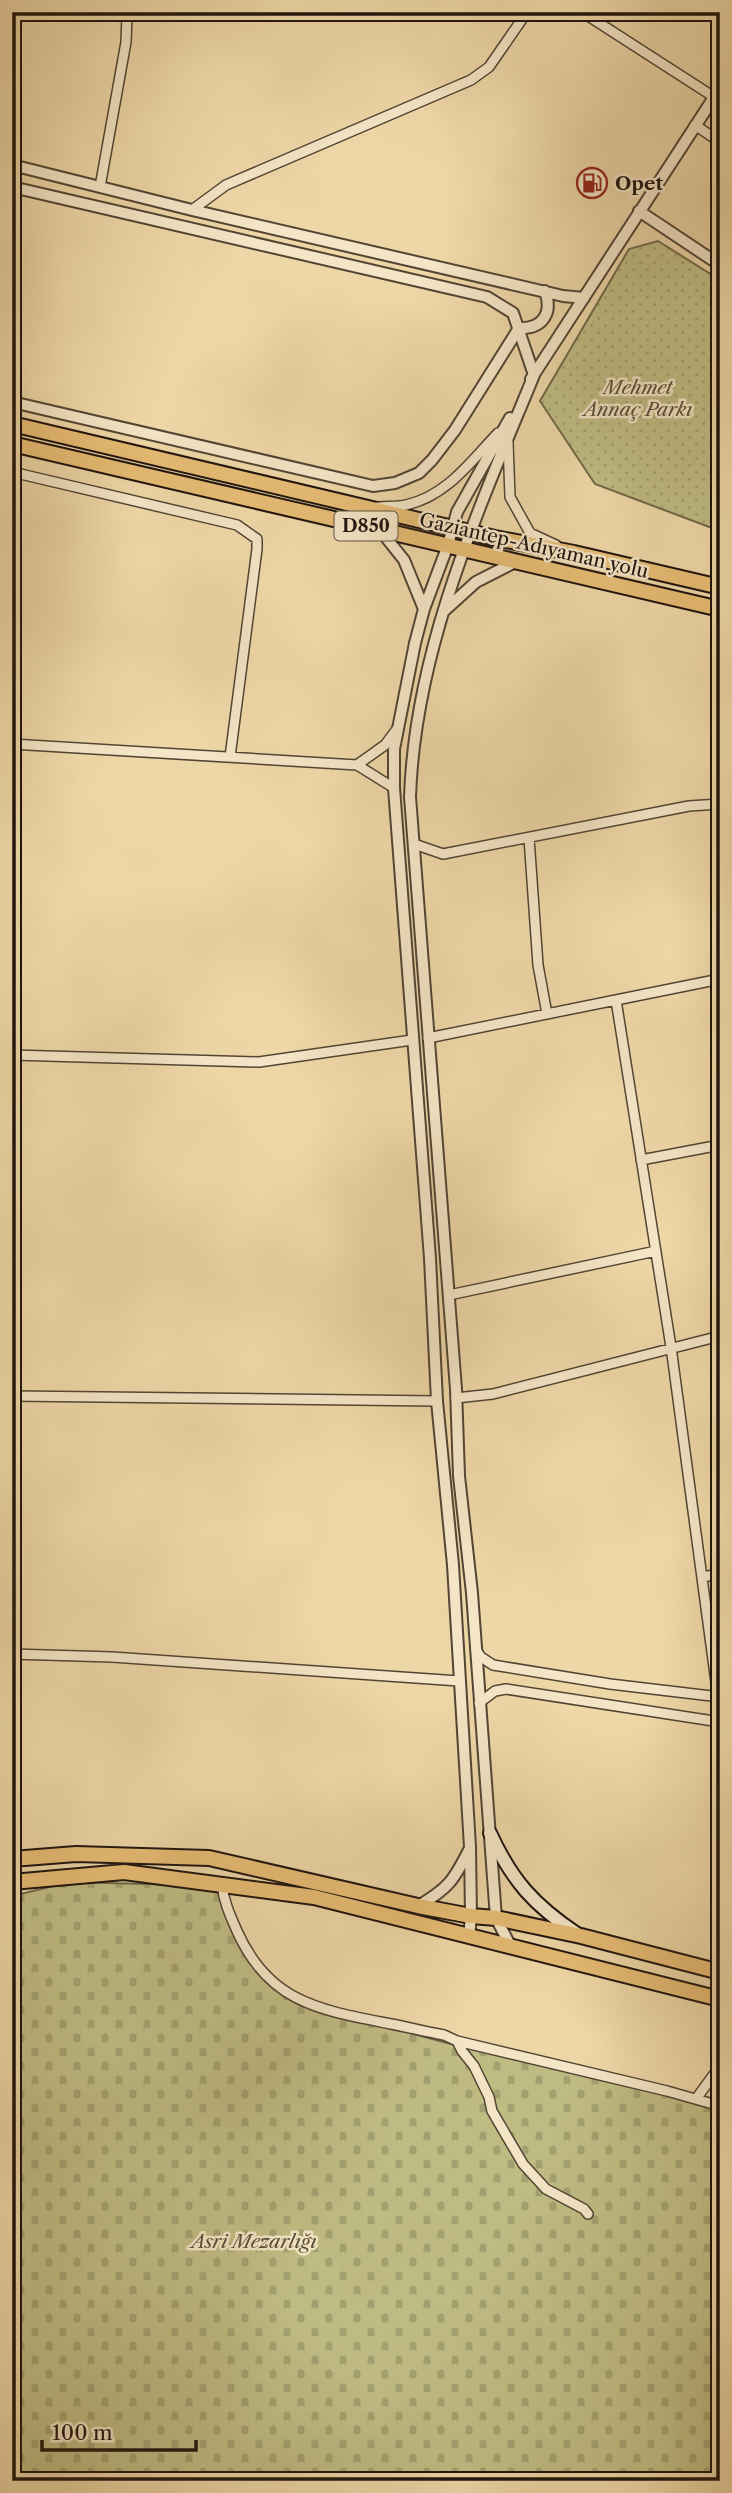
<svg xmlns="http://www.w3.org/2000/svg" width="732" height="2493" font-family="'Libre Caslon Text',serif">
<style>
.cemetery{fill:url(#cemetery-stones);stroke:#6e6848;stroke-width:2}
.park{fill:url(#park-dots);stroke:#6e6848;stroke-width:2}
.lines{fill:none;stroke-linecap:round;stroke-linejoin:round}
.minor-casing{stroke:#524534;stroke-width:12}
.tertiary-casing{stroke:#524534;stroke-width:14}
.secondary-casing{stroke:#1e140e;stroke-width:16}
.primary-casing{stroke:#1e140e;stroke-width:18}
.trunk-casing{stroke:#1e140e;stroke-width:18}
.minor{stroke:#f4e5c6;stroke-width:9}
.tertiary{stroke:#f4e5c6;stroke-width:10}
.secondary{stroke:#f4e5c6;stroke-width:12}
.primary{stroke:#e7bc74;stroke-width:14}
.trunk{stroke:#e7bc74;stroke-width:14}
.labels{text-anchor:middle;stroke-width:5;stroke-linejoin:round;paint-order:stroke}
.shield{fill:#f4e5c6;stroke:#5e5345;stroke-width:2}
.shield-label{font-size:18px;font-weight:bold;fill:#1e140e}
.poi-label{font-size:19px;font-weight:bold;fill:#1e140e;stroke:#f4e5c6;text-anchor:start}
.park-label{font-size:19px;font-style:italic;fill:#564f37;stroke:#f4e5c6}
.street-label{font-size:19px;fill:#1e140e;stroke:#f4e5c6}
</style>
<defs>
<pattern id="cemetery-stones" width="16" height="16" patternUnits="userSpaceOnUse" patternTransform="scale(1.75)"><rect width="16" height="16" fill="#bfbc83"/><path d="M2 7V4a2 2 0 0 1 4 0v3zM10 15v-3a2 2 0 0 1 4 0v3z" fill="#a4a170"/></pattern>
<pattern id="park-dots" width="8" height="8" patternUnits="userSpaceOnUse" patternTransform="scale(1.75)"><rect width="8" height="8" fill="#bfbc83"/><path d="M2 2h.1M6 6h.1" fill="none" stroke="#a4a170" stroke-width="1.8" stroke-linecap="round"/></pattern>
</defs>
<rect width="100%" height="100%" fill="#eed7a7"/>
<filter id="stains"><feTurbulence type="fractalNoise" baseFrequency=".00286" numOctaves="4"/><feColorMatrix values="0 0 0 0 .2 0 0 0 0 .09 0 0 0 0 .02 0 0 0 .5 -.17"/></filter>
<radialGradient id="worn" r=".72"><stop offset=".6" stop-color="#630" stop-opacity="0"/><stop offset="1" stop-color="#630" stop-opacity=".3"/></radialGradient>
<!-- cemetery -->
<path class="cemetery" d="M 70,1882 L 221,1886 L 251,1961 L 305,2005 L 451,2044 L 720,2100 L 720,2481 L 12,2481 L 12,1896 Z"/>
<!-- park -->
<path class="park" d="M 658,241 L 720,280 L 720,531 L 595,484 L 540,401 L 629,249 Z"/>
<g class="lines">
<!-- minor casing -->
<g class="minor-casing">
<path id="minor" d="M 99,12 C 113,17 122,18 136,12
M 582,12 L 714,97
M 12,20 L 26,12
M 695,125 L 720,142
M 100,187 L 126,42 L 127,16
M 192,210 L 226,185 L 471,80 L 489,67 L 527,12
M 508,442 L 510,497 L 530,533 L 556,545
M 12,472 L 237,525 L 257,539 L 257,549 L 230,757
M 378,507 C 387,506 397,507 406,505 C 447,496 471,461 498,433
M 12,744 L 357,765 L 394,788
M 357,765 L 385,745 L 397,729
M 529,838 L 538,965 L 547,1014
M 414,844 L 443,854 L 689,806 L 720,804
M 428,1038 L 616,1000
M 12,1055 L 259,1062 L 412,1040
M 641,1160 L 720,1145
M 449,1295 L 656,1251
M 12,1396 L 437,1401
M 456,1398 L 493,1394 L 720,1336
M 702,1577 L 720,1574
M 476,1650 L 481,1657 L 493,1665 L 610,1684 L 720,1697
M 12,1654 L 112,1657 L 459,1681
M 718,1697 L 671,1347 L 616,1000 L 720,979
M 479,1703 L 495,1691 L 506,1689 L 720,1722
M 222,1885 C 224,1902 230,1915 237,1931 C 269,2003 320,2010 391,2024 C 408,2027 426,2032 444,2035 L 457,2041 L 667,2091 L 720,2106
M 457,2041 L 462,2051 L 474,2066 L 489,2097 L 492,2111 L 523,2164 L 546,2189 L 584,2209 L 588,2214
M 696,2099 L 720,2066"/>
</g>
<!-- tertiary casing -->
<g class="tertiary-casing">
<path id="tertiary" d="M 12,165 L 192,210 L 563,296 L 584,298
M 12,187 L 487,297 L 513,313 L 534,375 C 478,511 415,649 410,797 L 456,1389 L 459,1476 L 472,1593 L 496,1918 L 511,1947
M 639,211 L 720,265
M 519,328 C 543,329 553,313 545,291
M 531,379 L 720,88
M 12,402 L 373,486 L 395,483 L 419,473 L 432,460 L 455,430 L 519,328
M 380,530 L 404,560 L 424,609
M 445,610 L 476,582 L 517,561
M 418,1906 C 448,1889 454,1880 469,1850
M 469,1937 L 471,1916 L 470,1847 L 453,1565 L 437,1401 L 430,1258 L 394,788 L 394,749 L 415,643 L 424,609 L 448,545 L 457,512 L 510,418"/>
</g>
<!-- secondary casing -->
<g class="secondary-casing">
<path id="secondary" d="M 490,1833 C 512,1881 534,1905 577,1934"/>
</g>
<!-- primary casing -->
<g class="primary-casing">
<path id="primary" d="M 12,1859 L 76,1854 L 209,1858 L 418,1906 L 471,1916 L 496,1918 L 581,1936 L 720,1972
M 12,1882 L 124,1872 L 314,1897 L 720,1999"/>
</g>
<!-- trunk casing -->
<g class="trunk-casing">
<path id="trunk" d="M 12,424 L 495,538 L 574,553 L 720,587
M 12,444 L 720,609"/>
</g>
<!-- minor -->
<use href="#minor" class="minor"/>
<!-- tertiary -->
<use href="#tertiary" class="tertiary"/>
<!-- secondary -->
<use href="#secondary" class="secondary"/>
<!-- primary -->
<use href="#primary" class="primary"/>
<!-- trunk -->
<use href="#trunk" class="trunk"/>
</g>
<!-- icons -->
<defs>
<g id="fuel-ring" transform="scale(1.575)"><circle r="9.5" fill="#f4e5c6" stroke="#8f2418" stroke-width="1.5"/><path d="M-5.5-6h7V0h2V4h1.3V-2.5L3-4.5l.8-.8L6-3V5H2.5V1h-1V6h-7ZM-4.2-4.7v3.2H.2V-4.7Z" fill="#8f2418"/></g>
</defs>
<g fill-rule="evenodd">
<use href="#fuel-ring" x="592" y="183"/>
</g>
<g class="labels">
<!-- shield labels -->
<rect class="shield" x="334.5" y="511.5" width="63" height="29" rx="5"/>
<g class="shield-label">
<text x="366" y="532">D850</text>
</g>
<!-- poi labels -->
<g class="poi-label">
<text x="615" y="190">Opet</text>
</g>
<!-- park labels -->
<g class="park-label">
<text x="638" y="394">Mehmet<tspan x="638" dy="22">Annaç Parkı</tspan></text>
<text x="254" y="2248">Asri Mezarlığı</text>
</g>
<!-- street labels -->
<g class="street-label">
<text transform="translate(534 545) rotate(13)" y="7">Gaziantep-Adıyaman yolu</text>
</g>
</g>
<!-- margin -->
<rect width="732" height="2493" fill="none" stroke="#eed7a7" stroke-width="42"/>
<rect x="14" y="14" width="704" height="2465" fill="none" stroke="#1e140e" stroke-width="3.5"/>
<rect x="21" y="21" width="690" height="2451" fill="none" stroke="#1e140e" stroke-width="2"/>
<!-- scale -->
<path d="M42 2440v10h154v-10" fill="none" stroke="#1e140e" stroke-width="3.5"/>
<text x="52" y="2440" font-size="21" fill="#1e140e" stroke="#f4e5c6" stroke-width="5" paint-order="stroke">100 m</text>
<rect width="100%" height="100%" filter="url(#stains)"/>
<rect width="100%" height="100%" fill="url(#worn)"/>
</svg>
